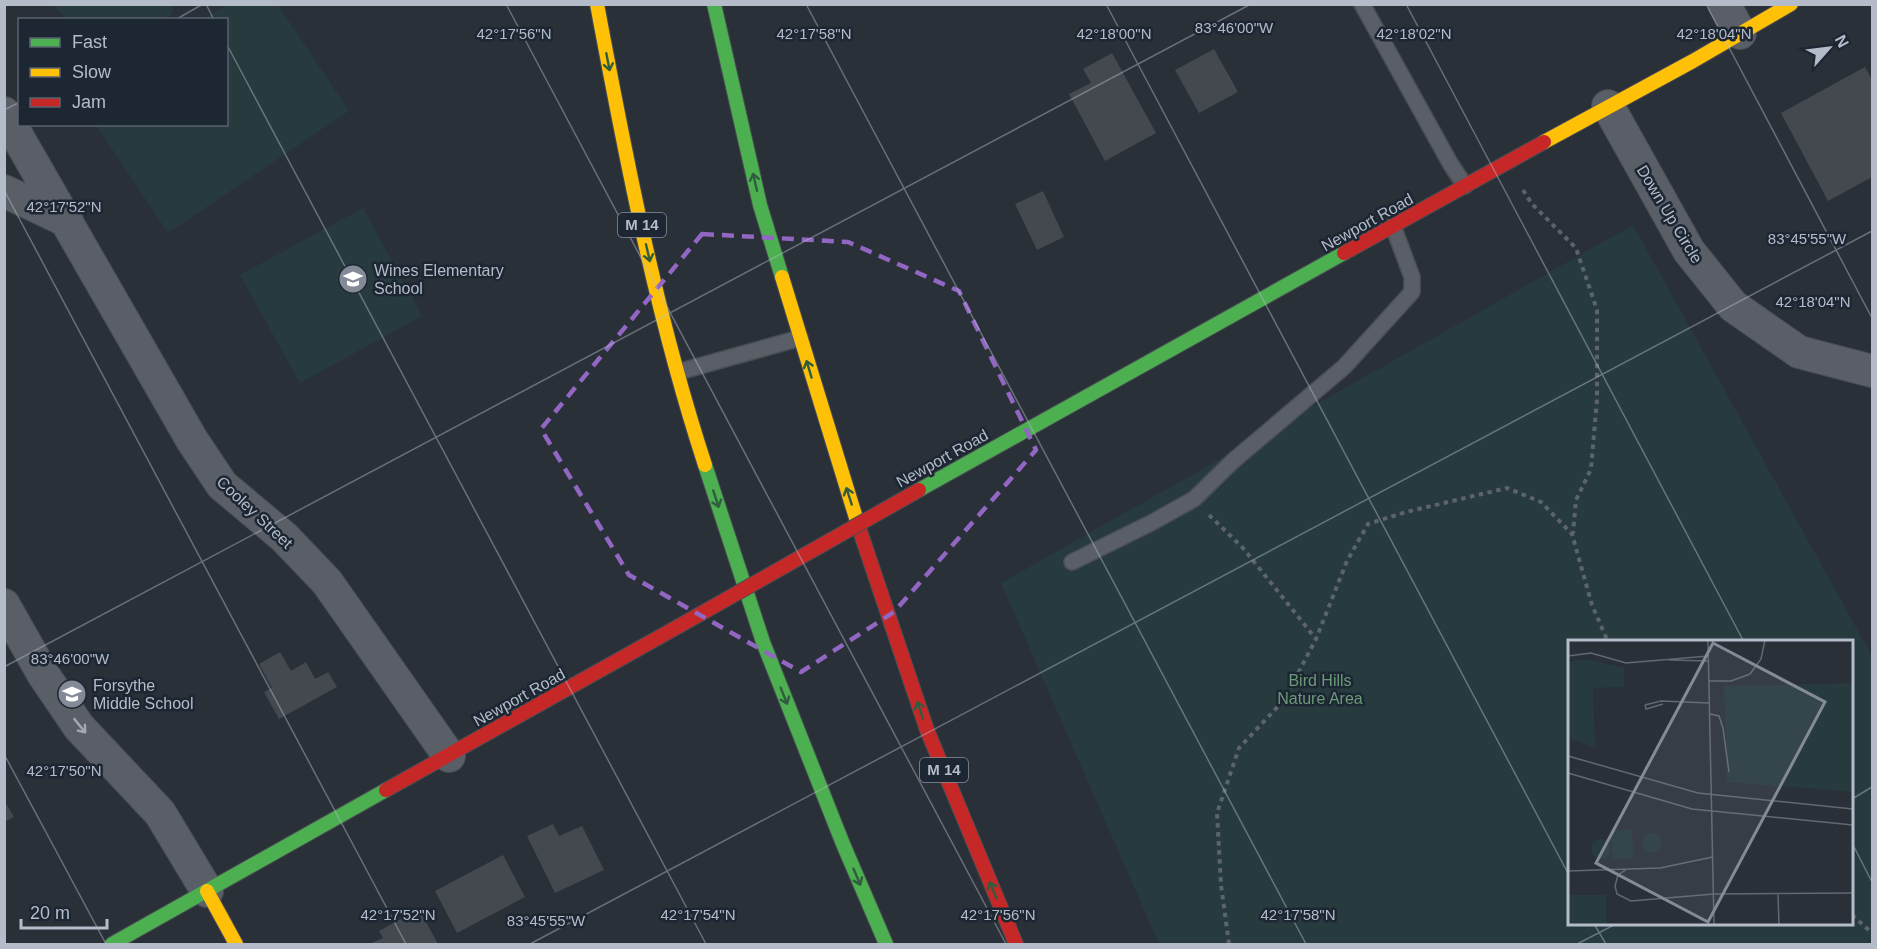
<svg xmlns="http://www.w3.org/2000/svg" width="1877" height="949" font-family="Helvetica,sans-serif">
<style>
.green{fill:#273a3e;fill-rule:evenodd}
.building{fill:#444950}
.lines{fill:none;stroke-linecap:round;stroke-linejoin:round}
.lane-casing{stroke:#484c53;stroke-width:18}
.street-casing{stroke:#484c53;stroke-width:34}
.fast-casing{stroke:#484c53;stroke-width:16}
.slow-casing{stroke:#484c53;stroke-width:16}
.jam-casing{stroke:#484c53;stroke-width:16}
.path{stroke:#5d636a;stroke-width:4;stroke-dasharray:4.5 4.5;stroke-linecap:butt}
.lane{stroke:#5a5e66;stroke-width:15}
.street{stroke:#5a5e66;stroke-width:32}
.fast{stroke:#4caf50;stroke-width:14}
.slow{stroke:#ffc107;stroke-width:14}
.jam{stroke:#c62828;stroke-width:14}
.jam-bridge-casing{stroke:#484c53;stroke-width:16;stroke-linecap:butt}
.jam-bridge{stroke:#c62828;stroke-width:14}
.oneway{stroke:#305d3f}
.oneway2{stroke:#a2a9b5}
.marked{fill:none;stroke:#9266c3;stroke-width:4.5;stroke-dasharray:12 8;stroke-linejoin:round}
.ticks{fill:none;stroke:#b4bcc9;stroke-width:1.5;stroke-opacity:0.45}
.labels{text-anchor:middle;stroke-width:5;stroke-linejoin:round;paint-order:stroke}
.shield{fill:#1d2633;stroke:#878f9c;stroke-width:1.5}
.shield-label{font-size:15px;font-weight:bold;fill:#b4bcc9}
.street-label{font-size:16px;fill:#b4bcc9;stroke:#1d2633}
.poi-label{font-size:16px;fill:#b4bcc9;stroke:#1d2633;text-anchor:start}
.park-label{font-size:16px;fill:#6b9a76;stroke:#1d2633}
.inset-road{fill:none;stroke:#616872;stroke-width:1.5}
.view{fill:#848b96;fill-opacity:0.15;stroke:#848b96;stroke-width:3}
.inset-edge{fill:none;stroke:#b4bcc9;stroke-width:3}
.ticks-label{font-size:15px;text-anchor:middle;fill:#b4bcc9;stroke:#1d2633;stroke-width:5;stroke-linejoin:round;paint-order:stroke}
</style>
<rect width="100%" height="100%" fill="#2a3038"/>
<!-- green -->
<path class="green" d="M 53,5 L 174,5 L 170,20 L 66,19 Z
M 226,5 L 278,5 L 349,111 L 168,233 L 96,125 L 226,124 L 226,20 L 204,19 Z
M 363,208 L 422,316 L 300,383 L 240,275 Z
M 1633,225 L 1872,656 L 1872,944 L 1159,944 L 1001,583 ZM 1570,642 L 1852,642 L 1852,924 L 1570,924 Z"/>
<!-- building -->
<path class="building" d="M 1214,49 L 1238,92 L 1199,113 L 1175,70 Z
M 1112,53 L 1156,133 L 1105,161 L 1069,94 L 1091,83 L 1083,69 Z
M 1865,67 L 1872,80 L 1872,177 L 1828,201 L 1781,113 Z
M 1043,191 L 1064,237 L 1037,250 L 1015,204 Z
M 280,652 L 291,671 L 306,662 L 315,679 L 328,672 L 337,687 L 279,719 L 264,692 L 272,688 L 259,664 Z
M 4,800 L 14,817 L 4,822 Z
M 553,824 L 559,836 L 582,826 L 604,870 L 555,893 L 527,836 Z
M 503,855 L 525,897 L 457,933 L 435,891 Z
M 419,909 L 438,944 L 370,944 L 383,938 L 379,931 Z"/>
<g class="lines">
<!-- lane casing -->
<g class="lane-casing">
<path id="lane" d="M 1362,4 L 1450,163 L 1465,186
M 678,372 L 800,338
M 1072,562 L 1151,523 L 1194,499 L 1233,461 L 1344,367 L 1412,292 L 1412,277 L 1393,226"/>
</g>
<!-- street casing -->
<g class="street-casing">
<path id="street" d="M 1724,4 L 1740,33
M 1608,106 L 1689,251 L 1733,306 L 1799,352 L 1872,371
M 4,113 L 192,440 L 222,485 L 284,537 L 327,582 L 449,756
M 4,191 L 67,221
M 4,605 L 43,674 L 79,727 L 160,813 L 207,891"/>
</g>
<!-- fast casing -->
<g class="fast-casing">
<path id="fast" d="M 714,4 L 760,205 L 782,277
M 705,465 L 763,642 L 843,844 L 886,944
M 919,490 L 1344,253
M 112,944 L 386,790"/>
</g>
<!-- slow casing -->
<g class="slow-casing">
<path id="slow" d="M 597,4 C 626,159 656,315 705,465
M 1544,142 L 1693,61 L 1791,4
M 782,277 L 860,531
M 207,891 L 236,944"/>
</g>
<!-- jam casing -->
<g class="jam-casing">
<path id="jam" d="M 1344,253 L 1544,142
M 860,531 L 927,730 L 1016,944
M 386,790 L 679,626"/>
</g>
<!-- path -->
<path class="path" d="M 1523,190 L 1532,204 L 1576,248 L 1597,310 L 1597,399 L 1591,469 L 1576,500 L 1573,533
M 1209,515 L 1243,548 L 1316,639
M 1852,915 L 1872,933
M 1229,944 L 1221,885 L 1217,813 L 1239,748 L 1284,700 L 1316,639 L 1347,561 L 1368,524 L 1406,512 L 1507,488 L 1541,502 L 1572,534 L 1592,605 L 1608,642"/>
<!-- lane -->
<use href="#lane" class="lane"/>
<!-- street -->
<use href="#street" class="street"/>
<!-- fast -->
<use href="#fast" class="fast"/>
<!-- slow -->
<use href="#slow" class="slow"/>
<!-- jam -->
<use href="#jam" class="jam"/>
<!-- jam-bridge casing -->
<g class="jam-bridge-casing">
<path id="jam-bridge" d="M 679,626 L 919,490"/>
</g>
<!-- jam-bridge -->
<use href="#jam-bridge" class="jam-bridge"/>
</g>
<!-- one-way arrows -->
<defs><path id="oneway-shaft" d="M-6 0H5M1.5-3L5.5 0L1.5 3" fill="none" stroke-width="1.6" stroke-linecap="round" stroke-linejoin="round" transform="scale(1.5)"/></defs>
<g class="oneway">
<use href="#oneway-shaft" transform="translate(608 62) rotate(79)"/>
<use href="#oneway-shaft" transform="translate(755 182) rotate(-103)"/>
<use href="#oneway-shaft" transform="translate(648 253) rotate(77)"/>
<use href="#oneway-shaft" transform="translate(809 369) rotate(-107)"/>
<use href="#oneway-shaft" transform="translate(849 496) rotate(-108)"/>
<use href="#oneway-shaft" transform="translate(716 499) rotate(72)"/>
<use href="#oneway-shaft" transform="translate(784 696) rotate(68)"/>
<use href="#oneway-shaft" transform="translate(920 710) rotate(-109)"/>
<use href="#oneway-shaft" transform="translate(857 877) rotate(67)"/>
<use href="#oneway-shaft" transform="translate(993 890) rotate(-112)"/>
</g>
<use class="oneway2" href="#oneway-shaft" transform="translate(80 726) rotate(51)"/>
<!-- marked area -->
<path class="marked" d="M 702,234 L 848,242 L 959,291 L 1036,450 L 894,612 L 801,672 L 629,575 L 541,429 Z"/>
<!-- ticks -->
<path class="ticks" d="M 206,4 L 214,20M 506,4 L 1006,944M 806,4 L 1306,944M 1106,4 L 1570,877M 1406,4 L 1744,642M 1706,4 L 1872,318M 175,20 L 203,4M 226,43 L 706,944M 4,110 L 20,102M 4,190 L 406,944M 4,667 L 1251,4M 4,754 L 106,944M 1852,799 L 1872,787M 1852,843 L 1872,882M 1594,924 L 1606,944M 530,944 L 1872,231M 1577,944 L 1616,924"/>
<!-- icons -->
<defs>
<g id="school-disc" transform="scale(1.5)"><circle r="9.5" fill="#848b96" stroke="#1d2633"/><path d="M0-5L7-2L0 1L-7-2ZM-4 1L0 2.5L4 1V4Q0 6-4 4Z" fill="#fff"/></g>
</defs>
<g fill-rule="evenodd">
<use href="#school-disc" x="353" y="279"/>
<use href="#school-disc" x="72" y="694"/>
</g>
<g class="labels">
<!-- shield labels -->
<g class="shield">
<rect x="618" y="213" width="48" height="24" rx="4.5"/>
<rect x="920" y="758" width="48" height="24" rx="4.5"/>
</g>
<g class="shield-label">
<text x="642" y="230">M 14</text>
<text x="944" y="775">M 14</text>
</g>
<!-- street labels -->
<g class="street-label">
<text transform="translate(1670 214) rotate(59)" y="6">Down Up Circle</text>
<text transform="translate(1367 222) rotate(-29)" y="6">Newport Road</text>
<text transform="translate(942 458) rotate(-29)" y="6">Newport Road</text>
<text transform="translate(255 512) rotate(43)" y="6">Cooley Street</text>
<text transform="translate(519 697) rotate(-29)" y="6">Newport Road</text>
</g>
<!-- poi labels -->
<g class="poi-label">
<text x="374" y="276">Wines Elementary<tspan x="374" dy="18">School</tspan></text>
<text x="93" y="691">Forsythe<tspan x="93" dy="18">Middle School</tspan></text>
</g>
<!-- park labels -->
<g class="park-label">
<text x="1320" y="686">Bird Hills<tspan x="1320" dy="18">Nature Area</tspan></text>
</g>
</g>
<!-- overview -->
<g transform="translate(1568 640)">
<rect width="285" height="285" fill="#2a3038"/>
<path d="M 17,19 L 56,28 L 56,47 L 25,48 L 27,107 L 0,98 L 0,22 ZM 285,43 L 285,152 L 159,142 L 156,46 ZM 63,189 L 66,218 L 45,220 L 42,191 ZM74 203a10 10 0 1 1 20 0a10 10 0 1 1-20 0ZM23 209a10 10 0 1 1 20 0a10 10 0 1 1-20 0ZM 0,255 L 38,255 L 38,285 L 0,285 Z" fill="#273a3e"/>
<path class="inset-road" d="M 140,0 L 146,285M 0,16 L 23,13 L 58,23 L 141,16M 101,20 L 141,21M 141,41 L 163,41 L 182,34 L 193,19 L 197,0M 77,65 L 93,61 L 141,63M 77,65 L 78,69 L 95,64M 142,74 L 151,76 L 155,88 L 161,132M 0,116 L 130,153 L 285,169M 0,133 L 124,169 L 285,185M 59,229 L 50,235 L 47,246 L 49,254 L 63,261 L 146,254 L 285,253M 0,231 L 92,228 L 145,217M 210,254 L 211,285"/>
<path class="view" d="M 145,3 L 257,62 L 140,282 L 28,223 Z"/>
<rect width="285" height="285" class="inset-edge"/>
</g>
<g class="ticks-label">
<text x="1234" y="33">83°46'00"W</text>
<text x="514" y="39">42°17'56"N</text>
<text x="814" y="39">42°17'58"N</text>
<text x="1114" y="39">42°18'00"N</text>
<text x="1414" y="39">42°18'02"N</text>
<text x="1714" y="39">42°18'04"N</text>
<text x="64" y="212">42°17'52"N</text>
<text x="1807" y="244">83°45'55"W</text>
<text x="1813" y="307">42°18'04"N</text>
<text x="70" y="664">83°46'00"W</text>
<text x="64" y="776">42°17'50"N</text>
<text x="398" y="920">42°17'52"N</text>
<text x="698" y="920">42°17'54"N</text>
<text x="998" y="920">42°17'56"N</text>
<text x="1298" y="920">42°17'58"N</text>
<text x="546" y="926">83°45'55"W</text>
</g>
<!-- border -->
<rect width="1877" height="949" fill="none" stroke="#b4bcc9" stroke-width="12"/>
<!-- legend -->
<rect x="18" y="18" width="210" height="108" fill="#1d2633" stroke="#59626f" stroke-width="1.5"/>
<rect x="30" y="38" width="30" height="9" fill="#4caf50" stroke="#59626f" stroke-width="1.5"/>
<text x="72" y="48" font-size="18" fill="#b4bcc9">Fast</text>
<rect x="30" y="68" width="30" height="9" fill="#ffc107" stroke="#59626f" stroke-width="1.5"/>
<text x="72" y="78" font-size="18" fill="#b4bcc9">Slow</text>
<rect x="30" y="98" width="30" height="9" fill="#c62828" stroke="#59626f" stroke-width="1.5"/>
<text x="72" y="108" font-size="18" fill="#b4bcc9">Jam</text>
<!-- north arrow -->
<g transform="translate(1829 48) rotate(62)" stroke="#1d2633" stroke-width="4.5" paint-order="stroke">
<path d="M0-4.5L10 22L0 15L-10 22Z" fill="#b4bcc9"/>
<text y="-9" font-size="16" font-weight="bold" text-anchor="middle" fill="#b4bcc9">N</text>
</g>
<!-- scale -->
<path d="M21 919v9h86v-9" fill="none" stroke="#b4bcc9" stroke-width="3"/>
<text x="30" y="919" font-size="18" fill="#b4bcc9" stroke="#1d2633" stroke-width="4.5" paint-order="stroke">20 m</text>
</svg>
